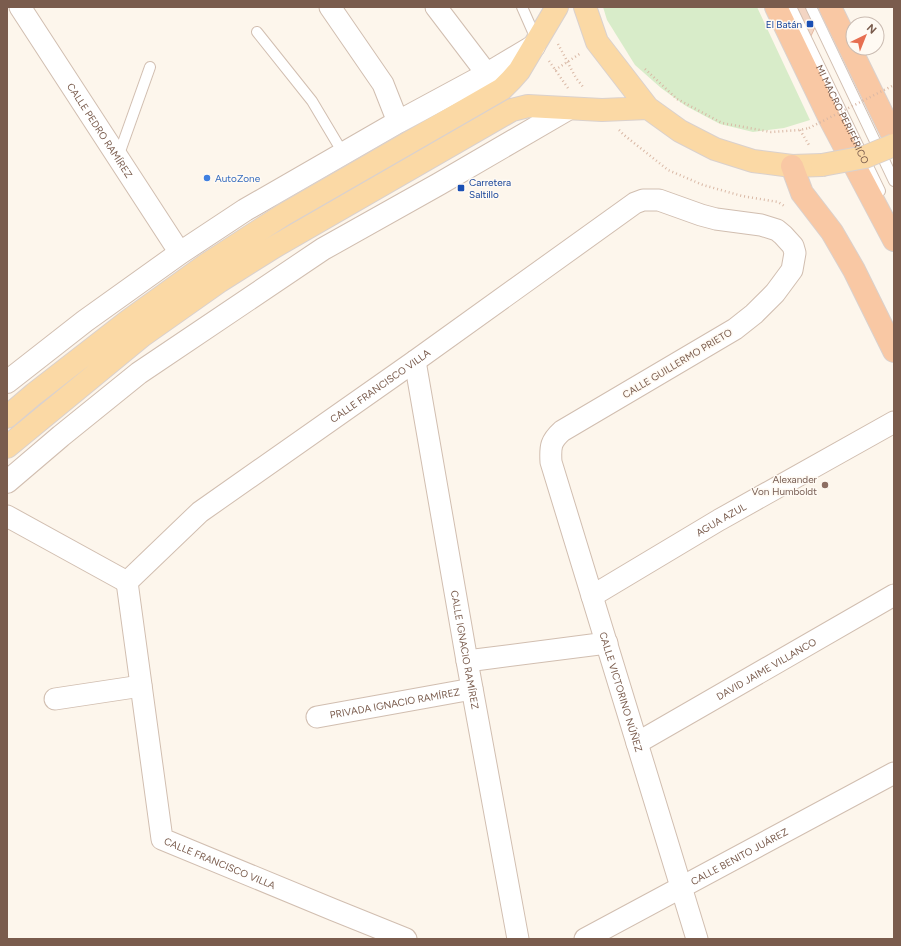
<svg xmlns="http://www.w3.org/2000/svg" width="901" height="946" font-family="Figtree,sans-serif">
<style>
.green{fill:#d8ecc9}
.building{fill:#f3d5c3;stroke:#e6bba3}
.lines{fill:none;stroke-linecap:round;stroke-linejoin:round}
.service-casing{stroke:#d1beb0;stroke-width:12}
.minor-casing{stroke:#d1beb0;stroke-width:23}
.tertiary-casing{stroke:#d1beb0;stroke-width:24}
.primary-casing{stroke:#dad1cd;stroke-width:24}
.trunk-casing{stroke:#dad1cd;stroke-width:24}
.path{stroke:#d9b8a5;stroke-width:2.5;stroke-dasharray:1 3;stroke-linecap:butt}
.service{stroke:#fff;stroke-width:10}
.minor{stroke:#fff;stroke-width:21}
.tertiary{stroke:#fff;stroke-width:22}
.primary{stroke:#fbd9a5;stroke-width:22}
.trunk{stroke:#f9c8a4;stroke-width:22}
.primary-bridge-casing{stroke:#dad1cd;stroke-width:24;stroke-linecap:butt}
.path-bridge{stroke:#d9b8a5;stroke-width:2.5;stroke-dasharray:1 3;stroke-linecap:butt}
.primary-bridge{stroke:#fbd9a5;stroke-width:22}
.transit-dot{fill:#1a4fb4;stroke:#fffaf3;stroke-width:1.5}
.shop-dot{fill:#3f7fe0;stroke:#fffaf3;stroke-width:1.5}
.education-dot{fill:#8d6e63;stroke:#fffaf3;stroke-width:1.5}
.labels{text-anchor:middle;stroke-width:3;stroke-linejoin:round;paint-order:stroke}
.transit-label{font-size:10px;fill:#164399;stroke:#fffaf3;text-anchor:end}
.street-label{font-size:10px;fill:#7a5c4d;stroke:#fffaf3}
.shop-label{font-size:10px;fill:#366cbe;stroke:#fffaf3;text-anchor:start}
.education-label{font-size:10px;fill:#785e54;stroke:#fffaf3;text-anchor:end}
</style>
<rect width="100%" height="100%" fill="#fdf6ec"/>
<!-- green -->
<path class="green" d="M 603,7 L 757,7 L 810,120 L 784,128 L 753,132 L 720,124 L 686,106 L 661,88 L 635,65 L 607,20 Z"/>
<!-- building -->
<path class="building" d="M 795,7 L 811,7 L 818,21 L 810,38 Z"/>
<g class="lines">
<!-- service casing -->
<g class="service-casing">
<g id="service">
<path d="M 522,7 L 537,41"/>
<path id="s1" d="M 791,7 L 880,191"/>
<path d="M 811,7 L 894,181"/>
<path d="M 257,32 L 312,101 L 343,153"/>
<path d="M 118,157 L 150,67"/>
</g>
</g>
<!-- minor casing -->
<g class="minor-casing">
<g id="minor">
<path id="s2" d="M 20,7 L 180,253"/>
<path d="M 330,7 L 383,84 L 398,122"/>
<path d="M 436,7 L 487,74"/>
<path id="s3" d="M 415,361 L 467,661 L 518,939"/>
<path d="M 7,516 L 127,582"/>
<path id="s4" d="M 127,582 L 200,512 L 415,361 L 635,203 L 643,200 L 659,200 L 701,215 L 716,219 L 761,225 L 777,230 L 783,235 L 793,246 L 795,253 L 792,270 L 775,293 L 754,314 L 735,329 L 562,431 C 551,441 550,446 551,462 L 697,939"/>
<path id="s5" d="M 127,582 L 162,839 L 334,910 L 406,939"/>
<path id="s6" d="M 592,596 L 719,520 L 894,422"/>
<path d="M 467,661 L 607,643"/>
<path d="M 55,699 L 141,686"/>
<path id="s7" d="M 317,717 L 472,689"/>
<path id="s8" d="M 637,743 L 894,595"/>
<path id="s9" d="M 585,939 L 894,773"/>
</g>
</g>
<!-- tertiary casing -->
<g class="tertiary-casing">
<path id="tertiary" d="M 7,382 L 85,321 L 180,253 L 245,210 L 398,122 L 487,74 L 534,46
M 7,482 L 61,436 L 139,373 L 323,249 L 439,184 L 568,109"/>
</g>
<!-- primary casing -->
<g class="primary-casing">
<path id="primary" d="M 585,7 L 597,42 L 648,108 L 680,131 L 715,149 L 753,161 L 792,166 L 822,165
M 7,417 L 34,394 L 128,321 L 207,264 L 283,215 L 502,89 L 511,80 L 519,71 L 557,7
M 7,447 L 142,336 L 220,281 L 274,247 L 512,110 L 528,106 L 602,110 L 648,108"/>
</g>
<!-- trunk casing -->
<g class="trunk-casing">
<path id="trunk" d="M 776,7 L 830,119 L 894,240
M 830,7 L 894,138
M 792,166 L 802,193 L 832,232 L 854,270 L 894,351"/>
</g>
<!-- path -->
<path class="path" d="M 558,44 L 576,78 L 584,88
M 549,61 L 568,88
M 645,69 L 677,99 L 722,123 L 771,132 L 800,130 L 809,128
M 555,70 L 581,53
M 619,130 L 624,135 L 668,170 L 703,185 L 742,196 L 778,202 L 786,207
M 800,130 L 809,145"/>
<!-- service -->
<use href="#service" class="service"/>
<!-- minor -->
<use href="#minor" class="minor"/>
<!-- tertiary -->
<use href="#tertiary" class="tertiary"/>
<!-- primary -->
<use href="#primary" class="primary"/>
<!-- trunk -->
<use href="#trunk" class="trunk"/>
<!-- primary-bridge casing -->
<g class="primary-bridge-casing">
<path id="primary-bridge" d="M 822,165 L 865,157 L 894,145"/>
</g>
<!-- path-bridge -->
<path class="path-bridge" d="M 809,128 L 894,85"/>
<!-- primary-bridge -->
<use href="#primary-bridge" class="primary-bridge"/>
</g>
<!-- markers -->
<g class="transit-dot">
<rect x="806" y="20" width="8" height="8" rx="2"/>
<rect x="457" y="184" width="8" height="8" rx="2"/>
</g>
<circle class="shop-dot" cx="207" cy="178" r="4"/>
<circle class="education-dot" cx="825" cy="485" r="4"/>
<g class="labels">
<!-- transit labels -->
<g class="transit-label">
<text x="802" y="28">El Batán</text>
<text x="469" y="186" text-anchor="start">Carretera<tspan x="469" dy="12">Saltillo</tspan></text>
</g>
<!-- street labels -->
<g class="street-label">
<text dy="4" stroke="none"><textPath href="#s1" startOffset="119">MI MACRO PERIFÉRICO</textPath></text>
<text dy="4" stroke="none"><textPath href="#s2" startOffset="147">CALLE PEDRO RAMÍREZ</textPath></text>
<text transform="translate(677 363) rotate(-31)" y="4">CALLE GUILLERMO PRIETO</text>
<text dy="4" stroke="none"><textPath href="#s4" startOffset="321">CALLE FRANCISCO VILLA</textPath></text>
<text dy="4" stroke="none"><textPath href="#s6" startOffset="150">AGUA AZUL</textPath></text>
<text dy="4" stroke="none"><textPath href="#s3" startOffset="293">CALLE IGNACIO RAMÍREZ</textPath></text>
<text dy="4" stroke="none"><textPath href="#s8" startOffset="149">DAVID JAIME VILLANCO</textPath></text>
<text dy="4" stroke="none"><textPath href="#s4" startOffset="1387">CALLE VICTORINO NÚÑEZ</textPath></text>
<text dy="4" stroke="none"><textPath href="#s7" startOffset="79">PRIVADA IGNACIO RAMÍREZ</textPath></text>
<text dy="4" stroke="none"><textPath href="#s9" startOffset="175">CALLE BENITO JUÁREZ</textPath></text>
<text dy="4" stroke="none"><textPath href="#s5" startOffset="322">CALLE FRANCISCO VILLA</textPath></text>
</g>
<!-- shop labels -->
<g class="shop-label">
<text x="215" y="182">AutoZone</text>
</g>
<!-- education labels -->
<g class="education-label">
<text x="817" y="483">Alexander<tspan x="817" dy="12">Von Humboldt</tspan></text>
</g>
</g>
<!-- border -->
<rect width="901" height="946" fill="none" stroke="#7a5c4d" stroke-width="16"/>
<!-- north arrow -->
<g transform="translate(865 36) rotate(43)"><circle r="19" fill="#fffaf3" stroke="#cabbb1"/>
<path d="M0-3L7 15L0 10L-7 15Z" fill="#e76f51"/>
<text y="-6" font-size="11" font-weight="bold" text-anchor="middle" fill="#7a5c4d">N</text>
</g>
</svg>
